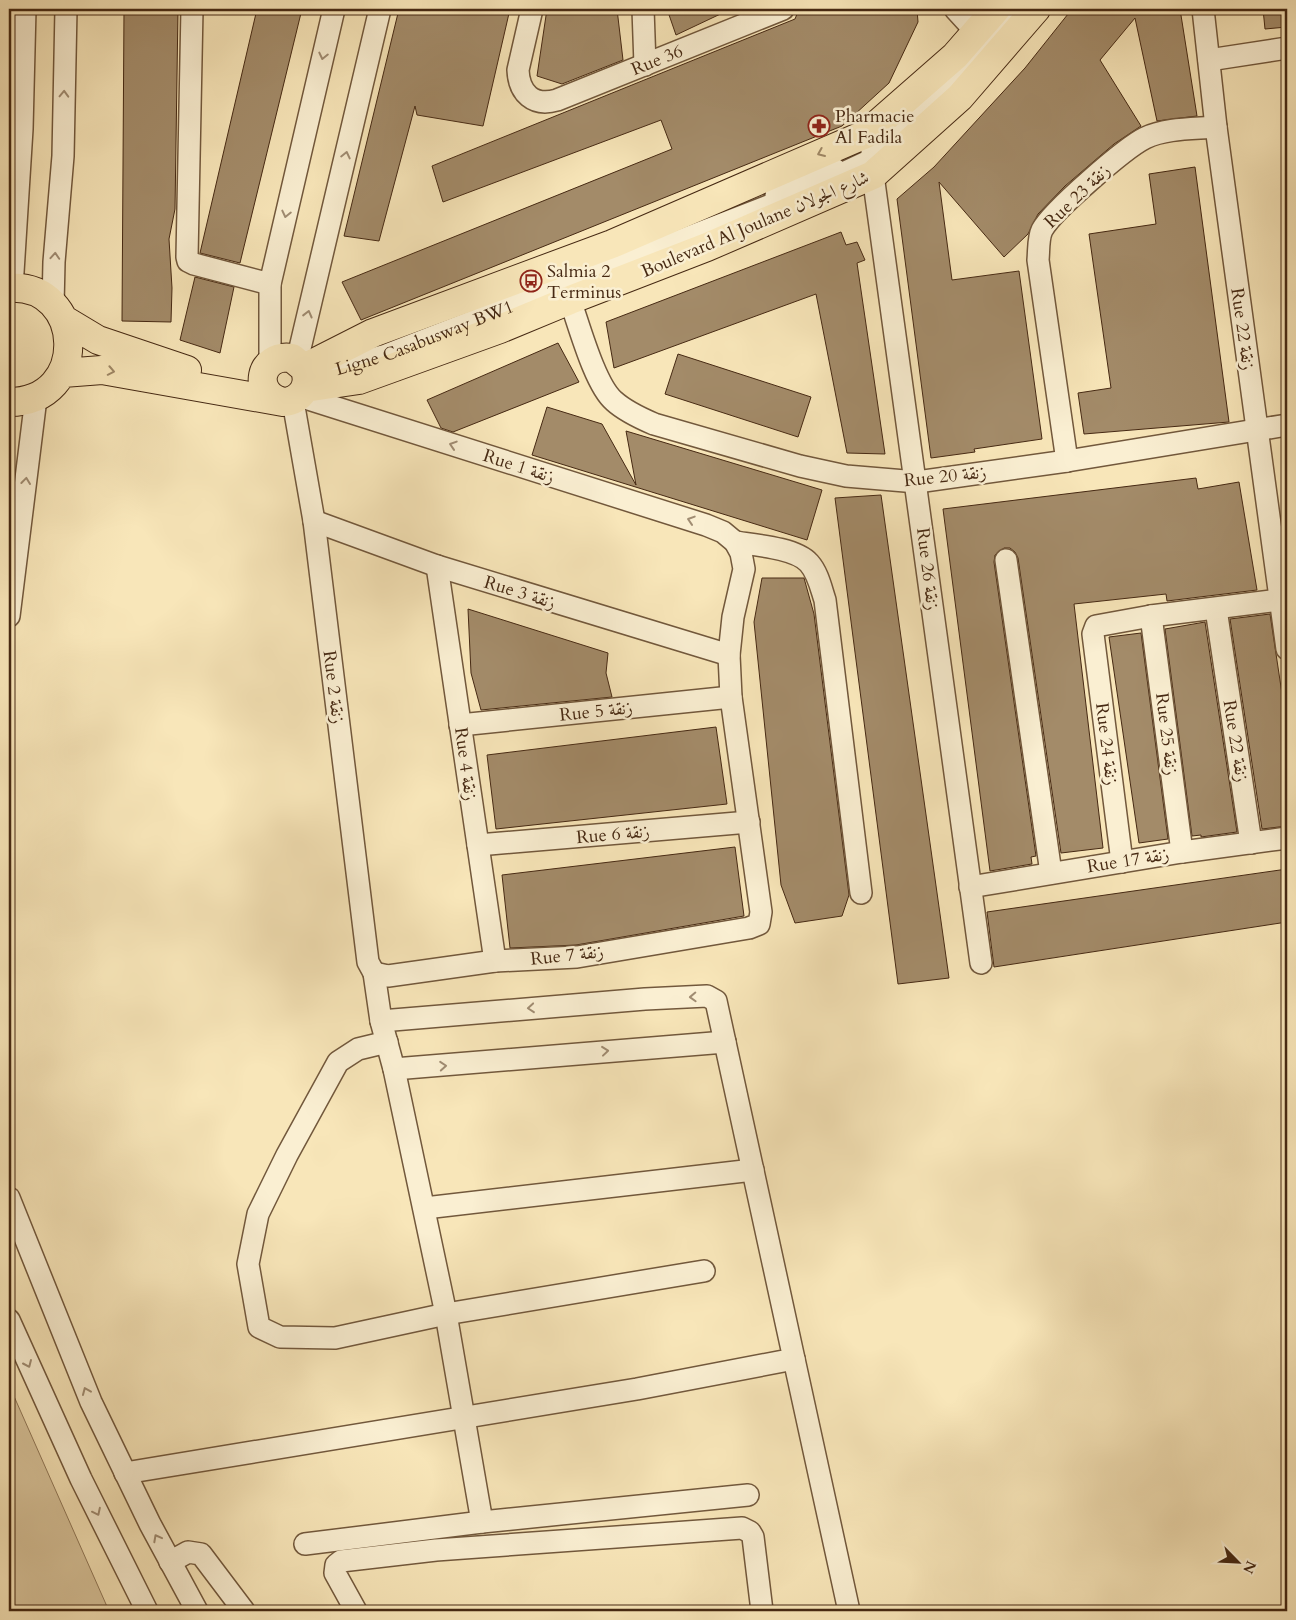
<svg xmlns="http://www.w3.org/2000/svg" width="1296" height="1620" font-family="Cardo,Amiri,serif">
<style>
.green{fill:#dac69d;stroke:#907858}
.building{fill:#a38b69;stroke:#462913}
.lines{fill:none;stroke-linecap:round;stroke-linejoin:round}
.minor-casing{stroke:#72583c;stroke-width:24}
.major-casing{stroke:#462913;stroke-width:30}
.minor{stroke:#faefd2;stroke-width:21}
.major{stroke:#f8e6b9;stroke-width:28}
.oneway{stroke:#a08c72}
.oneway2{stroke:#9f8866}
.labels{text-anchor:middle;stroke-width:5;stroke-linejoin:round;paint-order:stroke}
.street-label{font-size:18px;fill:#462913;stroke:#faefd2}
.poi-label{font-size:18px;fill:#462913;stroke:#faefd2;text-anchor:start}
</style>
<rect width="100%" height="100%" fill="#f8e6b9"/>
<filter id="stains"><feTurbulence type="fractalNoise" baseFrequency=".004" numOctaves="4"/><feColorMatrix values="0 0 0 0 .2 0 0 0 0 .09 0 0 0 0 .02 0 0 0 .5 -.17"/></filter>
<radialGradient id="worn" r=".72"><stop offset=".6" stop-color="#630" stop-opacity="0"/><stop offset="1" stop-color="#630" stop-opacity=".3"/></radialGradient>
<!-- green -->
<path class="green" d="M 9,1385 L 109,1611 L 9,1611 Z"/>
<!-- building -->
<path class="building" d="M 124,9 L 178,9 L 175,209 L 169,239 L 172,288 L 171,322 L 122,321 Z
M 257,9 L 302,9 L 240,263 L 200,253 Z
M 399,9 L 510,9 L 483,126 L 417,115 L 415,106 L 379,241 L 344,236 Z
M 547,9 L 617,9 L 623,60 L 562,84 L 537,76 Z
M 667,9 L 731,9 L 676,35 Z
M 799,9 L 917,9 L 918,22 L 889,83 L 842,126 L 361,320 L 342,282 L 672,149 L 661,120 L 443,202 L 432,166 L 795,19 Z
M 1072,9 L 1180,9 L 1197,116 L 1157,121 L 1135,18 L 1100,60 L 1141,126 L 1114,144 L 1065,186 L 1038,214 L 1028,234 L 1004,257 L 939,182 L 952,280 L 1019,271 L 1042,439 L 974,449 L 975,452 L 931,458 L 897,199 L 934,167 L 1025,68 Z
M 1263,9 L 1287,9 L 1287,27 L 1265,29 Z
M 1195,167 L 1229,422 L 1084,434 L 1078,393 L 1111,388 L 1089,234 L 1156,224 L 1149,174 Z
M 841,232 L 846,245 L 857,242 L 865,260 L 857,263 L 885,454 L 847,453 L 816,294 L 614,368 L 606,322 Z
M 195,277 L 234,287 L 220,353 L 180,340 Z
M 558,343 L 579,382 L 453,432 L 441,428 L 427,400 Z
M 678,354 L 811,397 L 798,437 L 665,394 Z
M 547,407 L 602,424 L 636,485 L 626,431 L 822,490 L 807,540 L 532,455 Z
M 1196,478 L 1198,489 L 1239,482 L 1257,590 L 1167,601 L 1166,594 L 1074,604 L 1103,848 L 1061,853 L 1018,558 L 1015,552 L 1010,548 L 1004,548 L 995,555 L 994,562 L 1036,856 L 1031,857 L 1032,864 L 990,871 L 943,509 Z
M 881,495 L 949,978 L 898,984 L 835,498 Z
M 762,578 L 804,578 L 814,614 L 849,895 L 842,916 L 795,923 L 781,885 L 754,622 Z
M 468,609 L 608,653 L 606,673 L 612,697 L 481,710 L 471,673 Z
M 1270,614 L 1287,727 L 1287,826 L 1262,829 L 1230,619 Z
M 1205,622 L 1237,832 L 1201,837 L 1201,835 L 1192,836 L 1165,629 Z
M 1141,633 L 1168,839 L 1139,843 L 1109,637 Z
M 716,727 L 727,804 L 496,829 L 487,755 Z
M 735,847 L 744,916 L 576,945 L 510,948 L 502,875 Z
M 1287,869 L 1287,922 L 994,967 L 987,912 Z"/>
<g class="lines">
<!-- minor casing -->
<g class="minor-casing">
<g id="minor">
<path d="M 192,9 L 187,257 L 188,261 L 194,264 L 270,284"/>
<path id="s1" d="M 532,9 L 518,70 C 519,93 533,107 557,100 L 783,9"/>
<path d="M 643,9 L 645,65"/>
<path d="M 955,9 L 976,32"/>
<path d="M 1203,9 L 1216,127 L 1287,649"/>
<path d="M 1209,60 L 1287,48"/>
<path d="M 872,152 L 957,73 L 1014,9"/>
<path d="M 873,175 L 981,963"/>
<path d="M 824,182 L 871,160 L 888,145"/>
<path d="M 776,195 L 835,169"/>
<path d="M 12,288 L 22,129 L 25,9"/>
<path d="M 570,300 C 579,325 595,385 614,401 C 625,411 640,418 654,424 L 800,466 L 846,476 L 917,482 L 1067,461 L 1287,425"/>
<path d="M 53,305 L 54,262 L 63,156 L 66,9"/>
<path d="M 297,361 L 380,9"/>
<path d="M 270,363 L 270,284 L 334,9"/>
<path id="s2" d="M 310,377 L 386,355 L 794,196"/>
<path d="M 299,396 L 706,525 L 723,532 L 735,542 L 741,553 L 744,569 L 733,617 L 729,655 L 731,697 L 761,912 L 759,924 L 749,928 L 577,957 L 495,961 L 388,976 L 374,973"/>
<path d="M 293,401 L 314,521 L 368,962 L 374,973 L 381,1021 L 394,1069 L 446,1314 L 482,1522 L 748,1495"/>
<path d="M 1067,461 L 1038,260 C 1039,250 1038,238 1042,230 C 1052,211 1125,148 1145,138 C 1166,128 1193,129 1216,127"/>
<path d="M 314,521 L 437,566 L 729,655"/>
<path d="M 735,542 C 755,545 796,548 809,563 C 818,573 821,588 825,600 L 861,893"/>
<path d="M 1006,560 L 1051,873"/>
<path d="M 437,566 L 495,961"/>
<path d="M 1216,609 L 1251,843"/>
<path d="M 9,616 L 36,398"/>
<path d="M 1151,616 L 1182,852"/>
<path d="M 460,725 L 731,697"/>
<path d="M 478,845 L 749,822"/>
<path d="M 1122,862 L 1093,634 L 1096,626 L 1151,616 L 1279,600"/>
<path d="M 970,887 L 1182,852 L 1287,838"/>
<path d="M 387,1042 L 358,1049 L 338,1062 L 287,1155 L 258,1214 L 248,1264 L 259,1327 L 280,1337 L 335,1338 L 446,1314 L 704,1271"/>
<path d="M 394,1069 L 725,1042"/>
<path d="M 9,1198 L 91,1402 L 150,1524 L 197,1611"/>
<path d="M 425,1208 L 753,1170"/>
<path d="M 9,1320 L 81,1479 L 147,1611"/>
<path d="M 794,1359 L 849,1611"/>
<path d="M 125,1473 L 637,1389 L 794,1359 L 716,1001 L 707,996 L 645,999 L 381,1021"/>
<path d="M 305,1544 L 482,1522"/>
<path d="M 170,1562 L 188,1552 L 201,1554 L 244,1611"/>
<path d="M 356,1611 L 335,1573 L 336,1565 L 341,1561 L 436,1550 L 742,1528 L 750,1532 L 753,1537 L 762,1611"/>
</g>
</g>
<!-- major casing -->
<g class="major-casing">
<path id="major" d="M 9,288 C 85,283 91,402 9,402
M 63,319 L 98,340 L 187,370
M 304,368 L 373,333 L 612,244 L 866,134 L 955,56 L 996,9
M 63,373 L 102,370 L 283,402 C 301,401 312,385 304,368 L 292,358 C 259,353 251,394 283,402
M 305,388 L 359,380 L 500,329 L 570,300 L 707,247 L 873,175 L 960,97 L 1036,9"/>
</g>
<!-- minor -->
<use href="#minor" class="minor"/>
<!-- major -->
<use href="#major" class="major"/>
</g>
<!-- one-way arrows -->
<defs><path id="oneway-chevron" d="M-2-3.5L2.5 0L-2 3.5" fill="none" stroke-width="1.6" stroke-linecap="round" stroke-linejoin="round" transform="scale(1.25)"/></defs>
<g class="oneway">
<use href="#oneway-chevron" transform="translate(323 56) rotate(103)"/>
<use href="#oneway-chevron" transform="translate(64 94) rotate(-88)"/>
<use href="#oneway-chevron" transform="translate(346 155) rotate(-77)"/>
<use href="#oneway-chevron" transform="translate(286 214) rotate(103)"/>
<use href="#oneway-chevron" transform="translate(55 256) rotate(-86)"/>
<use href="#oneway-chevron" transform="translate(308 314) rotate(-76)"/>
<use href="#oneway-chevron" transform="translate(453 445) rotate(-162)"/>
<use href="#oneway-chevron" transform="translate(26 481) rotate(-83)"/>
<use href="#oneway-chevron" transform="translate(691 520) rotate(-162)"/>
<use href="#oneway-chevron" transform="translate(693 997) rotate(178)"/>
<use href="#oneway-chevron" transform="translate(531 1008) rotate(175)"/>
<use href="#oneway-chevron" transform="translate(605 1051) rotate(-6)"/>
<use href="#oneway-chevron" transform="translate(443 1066) rotate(-4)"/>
<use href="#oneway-chevron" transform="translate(28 1364) rotate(66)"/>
<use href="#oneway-chevron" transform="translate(86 1391) rotate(-113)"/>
<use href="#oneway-chevron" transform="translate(97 1512) rotate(64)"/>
<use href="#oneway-chevron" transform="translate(157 1538) rotate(-118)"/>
</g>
<g class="oneway2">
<use href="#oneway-chevron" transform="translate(821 153) rotate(157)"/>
<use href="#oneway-chevron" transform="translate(111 371) rotate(11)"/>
</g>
<!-- icons -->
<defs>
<g id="pharmacy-ring" transform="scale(1.125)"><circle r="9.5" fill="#faefd2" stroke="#8f2418" stroke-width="1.5"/><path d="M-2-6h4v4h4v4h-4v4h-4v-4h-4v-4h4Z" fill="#8f2418"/></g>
<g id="bus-ring" transform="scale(1.125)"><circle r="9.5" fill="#faefd2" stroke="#8f2418" stroke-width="1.5"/><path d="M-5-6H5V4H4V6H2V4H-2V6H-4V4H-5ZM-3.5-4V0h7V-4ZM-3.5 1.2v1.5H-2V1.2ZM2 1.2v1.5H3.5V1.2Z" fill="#8f2418"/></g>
</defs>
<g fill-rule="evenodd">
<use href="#pharmacy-ring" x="819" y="126"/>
<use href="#bus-ring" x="531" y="281"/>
</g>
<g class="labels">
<!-- street labels -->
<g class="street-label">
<text dy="6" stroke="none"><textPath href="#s1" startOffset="229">Rue 36</textPath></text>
<text transform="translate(1077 196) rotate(-44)" y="6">Rue 23 زنقة</text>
<text transform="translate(755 224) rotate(-23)" y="6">Boulevard Al Joulane شارع الجولان</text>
<text transform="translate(1243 329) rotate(82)" y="6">Rue 22 زنقة</text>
<text dy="6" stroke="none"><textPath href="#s2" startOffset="121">Ligne Casabusway BW1</textPath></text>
<text transform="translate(519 466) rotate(18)" y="6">Rue 1 زنقة</text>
<text transform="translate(945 476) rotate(-6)" y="6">Rue 20 زنقة</text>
<text transform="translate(928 569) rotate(83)" y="6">Rue 26 زنقة</text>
<text transform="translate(520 592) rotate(17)" y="6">Rue 3 زنقة</text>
<text transform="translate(334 687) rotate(83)" y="6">Rue 2 زنقة</text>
<text transform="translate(596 711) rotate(-6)" y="6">Rue 5 زنقة</text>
<text transform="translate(1167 734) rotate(83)" y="6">Rue 25 زنقة</text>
<text transform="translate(1236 741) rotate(81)" y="6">Rue 22 زنقة</text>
<text transform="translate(1107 744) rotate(83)" y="6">Rue 24 زنقة</text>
<text transform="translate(466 764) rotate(82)" y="6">Rue 4 زنقة</text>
<text transform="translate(613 834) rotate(-5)" y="6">Rue 6 زنقة</text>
<text transform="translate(1128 860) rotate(-9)" y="6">Rue 17 زنقة</text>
<text transform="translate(567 955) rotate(-6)" y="6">Rue 7 زنقة</text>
</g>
<!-- poi labels -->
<g class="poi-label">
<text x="835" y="122">Pharmacie<tspan x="835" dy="21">Al Fadila</tspan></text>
<text x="547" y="277">Salmia 2<tspan x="547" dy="21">Terminus</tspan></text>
</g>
</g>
<!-- margin -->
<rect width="1296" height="1620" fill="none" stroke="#f8e6b9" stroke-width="30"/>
<rect x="10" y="10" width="1276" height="1600" fill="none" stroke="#462913" stroke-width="2.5"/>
<rect x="15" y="15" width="1266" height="1590" fill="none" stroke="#462913"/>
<!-- north arrow -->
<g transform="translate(1238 1562) rotate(114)" stroke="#faefd2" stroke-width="4" paint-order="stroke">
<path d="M0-4L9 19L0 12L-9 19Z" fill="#462913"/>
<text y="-8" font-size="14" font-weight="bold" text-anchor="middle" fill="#462913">N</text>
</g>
<rect width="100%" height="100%" filter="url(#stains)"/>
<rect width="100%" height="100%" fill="url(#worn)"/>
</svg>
